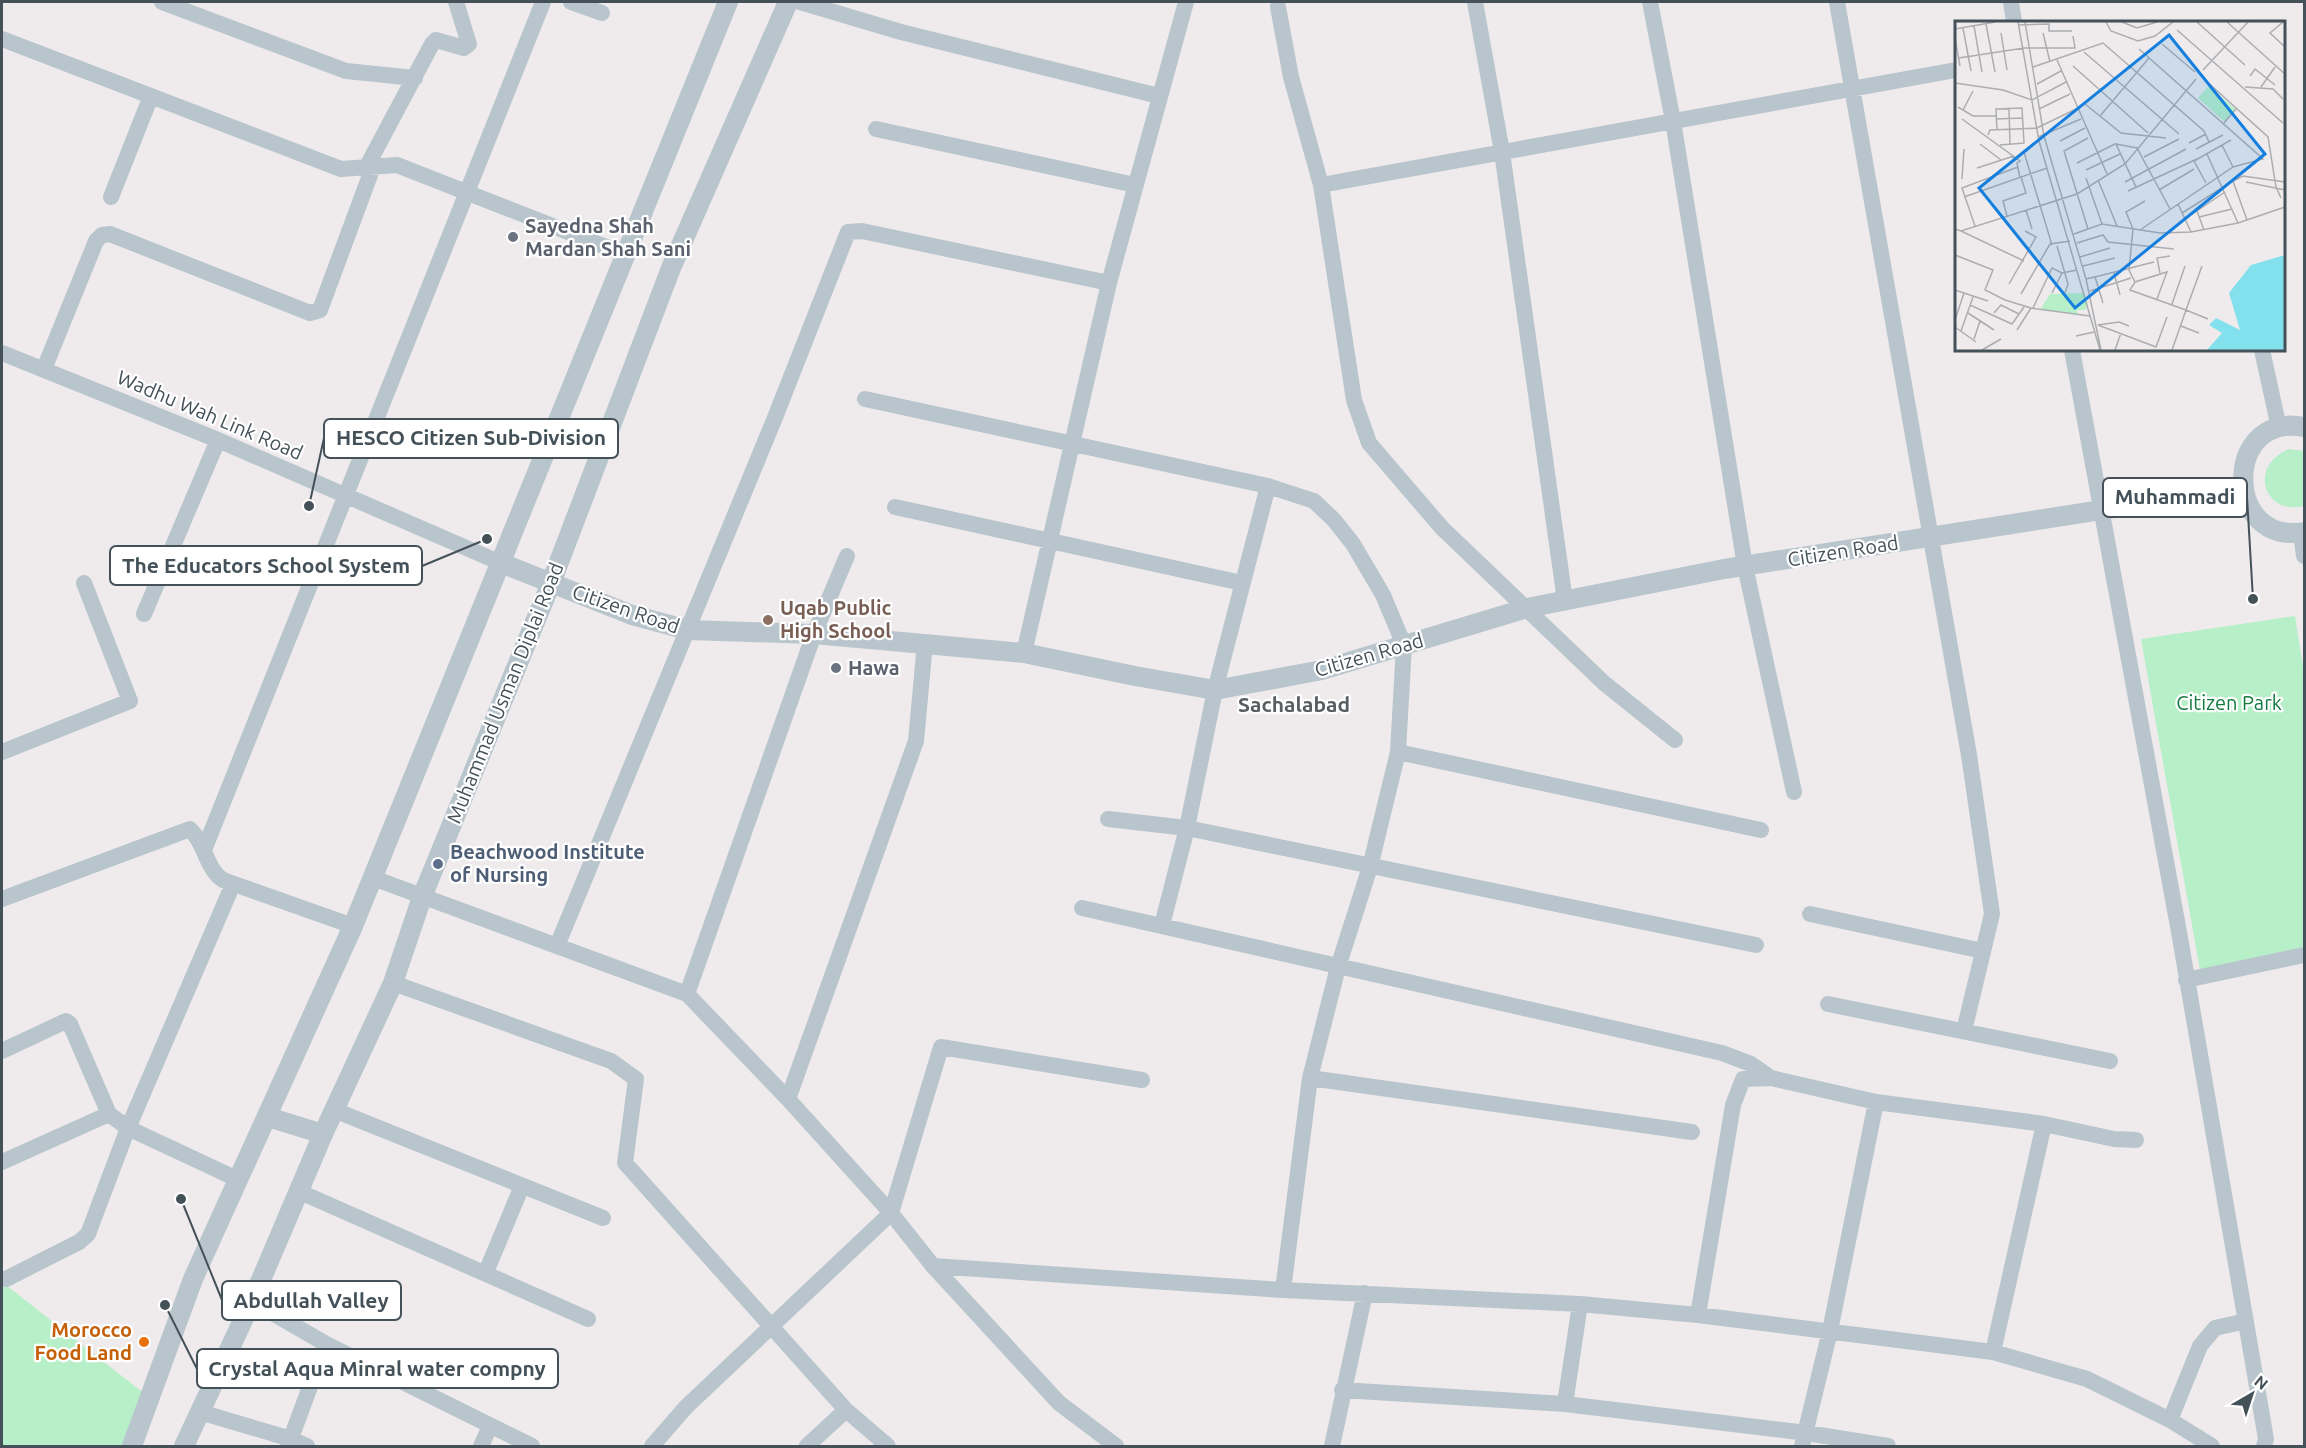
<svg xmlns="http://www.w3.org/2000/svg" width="2306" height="1448" font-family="Ubuntu,sans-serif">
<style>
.green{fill:#b7efc8}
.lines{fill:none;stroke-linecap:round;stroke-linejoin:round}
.minor{stroke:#b9c5cc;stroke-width:16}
.tertiary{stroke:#b9c5cc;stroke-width:20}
.worship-dot{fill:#6b7280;stroke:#fff;stroke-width:2}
.education-dot{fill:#8d6e63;stroke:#fff;stroke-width:2}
.service-dot{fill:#5c6f8a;stroke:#fff;stroke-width:2}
.food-dot{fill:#e8710a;stroke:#fff;stroke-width:2}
.labels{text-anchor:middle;stroke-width:4.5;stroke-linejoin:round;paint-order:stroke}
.worship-label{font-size:20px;font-weight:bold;fill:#5b616d;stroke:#fff;text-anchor:start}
.street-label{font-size:20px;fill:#445159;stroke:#fff}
.education-label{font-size:20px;font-weight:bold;fill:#785e54;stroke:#fff;text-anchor:start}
.park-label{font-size:20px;fill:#147b3f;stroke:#fff}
.service-label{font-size:20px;font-weight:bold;fill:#4e5e75;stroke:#fff;text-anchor:start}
.food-label{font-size:20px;font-weight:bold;fill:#c56008;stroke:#fff;text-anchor:end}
.neighbourhood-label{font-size:21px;font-weight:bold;fill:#585d61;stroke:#fff}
.inset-road{fill:none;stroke:#abadb1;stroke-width:1.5}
.view{fill:#157fdf;fill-opacity:0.15;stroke:#157fdf;stroke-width:3}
.inset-edge{fill:none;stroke:#445159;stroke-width:3}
.leader{fill:none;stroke:#445159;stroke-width:2}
.callout-dot{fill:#445159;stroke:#fff;stroke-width:2}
.callout{fill:#fff;stroke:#445159;stroke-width:2}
.callout-label{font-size:21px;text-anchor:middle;font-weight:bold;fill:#445159}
</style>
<rect width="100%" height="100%" fill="#efebec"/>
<!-- green -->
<path class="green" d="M 2289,449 L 2304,451 L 2304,506 C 2263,516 2248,465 2289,449 Z
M 2295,616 L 2304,673 L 2304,947 L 2200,970 L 2141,639 Z
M 2,1282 L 150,1398 L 132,1446 L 2,1446 Z"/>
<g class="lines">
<!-- minor -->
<path class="minor" d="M 162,2 L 346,71 L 415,78
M 571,2 L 602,13
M 800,2 L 901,32 L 1159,96
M 1475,2 L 1502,152 L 1565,601
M 1650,2 L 1673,121 L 1745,566 L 1794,792
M 1837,2 L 1969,755 L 1992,914 L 1964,1031
M 2011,2 L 2014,22
M 1278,7 L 1291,77 L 1321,185 L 1354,400 L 1369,443 L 1442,528 L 1604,683 L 1675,740
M 2,39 L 341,169 L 397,165 L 624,254
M 876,129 L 1135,185
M 366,168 L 432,44 L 436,40 L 464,48 L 469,44 L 456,2
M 1321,185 L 1956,70
M 111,197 L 151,96
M 2072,350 L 2179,932 L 2266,1439 L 2264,1446
M 2262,350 L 2279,428
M 2,353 L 218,440 L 501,563
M 44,369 L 96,241 L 102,235 L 110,234 L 310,313 L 320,310 L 373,167
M 865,399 L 1268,486
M 895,507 L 1242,583
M 2301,533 L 2304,556
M 144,614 L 218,440
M 1024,653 L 1109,283 L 1186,2
M 2,752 L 130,701 L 84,583
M 1398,752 L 1761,830
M 1108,819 L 1187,828 L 1756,945
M 204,850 L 543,2
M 373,878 L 687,994 L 788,1099 L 891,1213 L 933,1266 L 1059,1403 L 1116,1446
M 2,899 L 190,829 C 205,843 206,869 223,880 L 353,926
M 1082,908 L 1722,1053 L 1751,1064 L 1771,1078
M 1810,914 L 1983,951
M 1162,925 L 1187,828 L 1215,690 L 1268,486 L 1314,501 L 1334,520 L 1353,544 L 1383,595 L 1404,645 L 1398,752 L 1370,867 L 1338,967 L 1310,1078 L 1283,1290
M 557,946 L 774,420 L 848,232 L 862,231 L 1109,283
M 2186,980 L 2304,955
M 393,983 L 611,1061 L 636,1079 L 625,1163 L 846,1410 L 888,1446
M 687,994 L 814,634 L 847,556
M 1828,1004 L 2110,1061
M 2,1051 L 66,1021 L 70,1024 L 109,1114 L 128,1128 L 237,1179
M 1310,1078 L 1692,1132
M 788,1099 L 916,741 L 925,643
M 334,1110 L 603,1218
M 2,1162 L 109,1114
M 300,1192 L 588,1319
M 933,1266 L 1283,1290 L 1580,1304 L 1698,1315 L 1993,1352 L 2087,1379 L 2170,1420 L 2212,1446
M 486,1272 L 522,1186
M 6,1279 L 79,1242 L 88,1234 L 128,1128 L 233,884
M 252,1301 L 326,1344 L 288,1446
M 1698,1315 L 1733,1105 L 1743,1079 L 1771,1078 L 1876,1102 L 2044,1124 L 2114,1139 L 2136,1140
M 326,1344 L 532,1446
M 1993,1352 L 2044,1124
M 1342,1390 L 1565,1404 L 1807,1433 L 1888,1446
M 1565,1404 L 1580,1304
M 200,1412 L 291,1439 L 307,1446
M 2170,1420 L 2200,1346 L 2215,1328 L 2246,1321
M 481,1446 L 490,1426
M 652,1446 L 686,1407 L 891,1213 L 941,1047 L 1142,1080
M 807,1446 L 846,1410
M 1332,1446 L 1365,1293
M 1802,1446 L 1830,1331 L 1876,1102"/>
<!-- tertiary -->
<path class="tertiary" d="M 2304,427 C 2223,411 2223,546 2304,532
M 501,563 L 632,615 L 688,630 L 814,634 L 1024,653 L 1135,676 L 1215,690 L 1322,670 L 1527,608 L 1724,569 L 2242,488
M 268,1117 L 323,1134
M 132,1446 L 193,1279 L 353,926 L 728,2
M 184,1446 L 252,1301 L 323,1134 L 393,983 L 422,897 L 551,583 L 671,268 L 788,2"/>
</g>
<!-- markers -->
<g class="worship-dot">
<circle cx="513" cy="237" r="6"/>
<circle cx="836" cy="668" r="6"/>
</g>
<circle class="education-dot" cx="768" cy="620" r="6"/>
<circle class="service-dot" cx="438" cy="864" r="6"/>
<circle class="food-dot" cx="144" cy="1342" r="6"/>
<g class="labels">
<!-- worship labels -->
<g class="worship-label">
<text x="525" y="233">Sayedna Shah<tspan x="525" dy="23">Mardan Shah Sani</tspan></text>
<text x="848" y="675">Hawa</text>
</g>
<!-- street labels -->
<g class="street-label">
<text transform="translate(210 415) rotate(23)" y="7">Wadhu Wah Link Road</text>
<text transform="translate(1843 551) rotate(-9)" y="7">Citizen Road</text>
<text transform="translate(626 609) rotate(19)" y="7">Citizen Road</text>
<text transform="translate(1369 655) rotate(-16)" y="7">Citizen Road</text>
<text transform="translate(505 693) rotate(-68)" y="7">Muhammad Usman Diplai Road</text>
</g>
<!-- education labels -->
<g class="education-label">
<text x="780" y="615">Uqab Public<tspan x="780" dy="23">High School</tspan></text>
</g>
<!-- park labels -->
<g class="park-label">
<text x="2229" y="710">Citizen Park</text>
</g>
<!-- service labels -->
<g class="service-label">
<text x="450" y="859">Beachwood Institute<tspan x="450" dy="23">of Nursing</tspan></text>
</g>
<!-- food labels -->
<g class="food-label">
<text x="132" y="1337">Morocco<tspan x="132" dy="23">Food Land</tspan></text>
</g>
<!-- neighbourhood labels -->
<g class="neighbourhood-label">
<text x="1294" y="712">Sachalabad</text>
</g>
</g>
<!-- overview -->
<g transform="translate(1955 21)">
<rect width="330" height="330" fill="#efebec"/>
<path d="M 254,65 L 280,88 L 270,101 L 243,77 ZM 129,272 L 133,283 L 130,289 L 122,289 L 123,293 L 85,289 L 95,273 Z" fill="#b7efc8"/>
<path d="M 330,234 L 330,329 L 252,329 L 267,312 L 254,304 L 261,297 L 285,309 L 274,272 L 296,244 Z" fill="#83e0ed"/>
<path class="inset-road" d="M 63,1 L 84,120 L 145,329M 70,1 L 89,115 L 131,258 L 146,329M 151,1 L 156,10 L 183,20 L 200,15 L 218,1M 167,1 L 182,7 L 202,1M 242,1 L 290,44M 272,1 L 330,53M 328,1 L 315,12 L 330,26M 31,3 L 40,51M 64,4 L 94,3 L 94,10 L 117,10M 19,5 L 27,51M 8,7 L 16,50M 0,8 L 40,1M 222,9 L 328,102M 46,12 L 52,49M 88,12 L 95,41M 0,17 L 5,45M 207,23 L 240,51M 184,28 L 308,138 L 278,146 L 185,209M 129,31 L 224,113M 4,37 L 69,27 L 120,27 L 118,15M 102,39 L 152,153M 118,45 L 193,112M 78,46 L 148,22 L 249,110 L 254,121M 248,49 L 293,1M 295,55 L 300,48 L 320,64M 249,58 L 313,116 L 321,166 L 326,177M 0,62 L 48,69 L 77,79 L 111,61M 82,63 L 106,50M 290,66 L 318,68 L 328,78M 306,66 L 320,46M 130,83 L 166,112 L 211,117M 3,86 L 18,95 L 41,95M 54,87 L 55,124M 84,88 L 115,73M 8,89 L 18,70M 145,95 L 194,37M 7,98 L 65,140 L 62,142 L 65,157M 41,98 L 68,97M 269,102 L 281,88M 42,109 L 41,88 L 67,87 L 69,122 L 45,124M 33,114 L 35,109 L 82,107 L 121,88M 83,116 L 126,98M 105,120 L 130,107M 234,122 L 251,113M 25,123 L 46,139M 267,124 L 278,146M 74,128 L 69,131 L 97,224M 241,128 L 268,114M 252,133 L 283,202M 189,136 L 224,118M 122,142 L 160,123M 22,147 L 59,135M 131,149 L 165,133M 131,157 L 147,203M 7,158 L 9,128M 143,159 L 162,205M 278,160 L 288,155 L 330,161M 170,161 L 231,128M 291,161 L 330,169M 251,162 L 239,140 L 276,119M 181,166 L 161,123 L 182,127 L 215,188M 204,169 L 239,148M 173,170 L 242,138M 9,176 L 92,147M 223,183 L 236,211M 71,189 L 77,208M 242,190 L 249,209M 227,192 L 278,160 L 292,199M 52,195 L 48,180 L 71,172 L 66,156M 244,196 L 277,188M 230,198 L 270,171M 20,205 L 7,167 L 63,146M 0,208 L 6,210 L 122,173 L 170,143 L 241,58M 133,208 L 109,130 L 133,117M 6,210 L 69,240M 119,213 L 147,203 L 205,212 L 236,211 L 283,202 L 330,186M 122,222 L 148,214 L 153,221 L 219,228M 102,225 L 113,263 L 110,272M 0,234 L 38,249 L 30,269 L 50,279 L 76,287 L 135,295M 125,236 L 155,227M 128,245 L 160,237M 159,252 L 165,274M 205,252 L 202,237 L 215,235M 140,256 L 199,241M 131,258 L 140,256 L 148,282M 180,261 L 174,249 L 178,208 L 171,191 L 190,180M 54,263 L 81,216 L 70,210M 0,269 L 33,280M 135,270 L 176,257M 97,272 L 107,252M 66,273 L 95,223 L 115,220M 202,278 L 212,251 L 180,261 L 175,269 L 231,289 L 247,245M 217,283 L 230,245M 15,284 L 57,303 L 69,286M 78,287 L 97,247 L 107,252 L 122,249M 13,292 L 39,309M 39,292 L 46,284 L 64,293M 0,299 L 9,272M 174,305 L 164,301 L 143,304 L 201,326 L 212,296M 226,305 L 244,312M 0,306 L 21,321M 62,309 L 76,287M 6,310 L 18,276M 121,315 L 139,311M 19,318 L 25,300M 27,329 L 46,318M 160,329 L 166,312M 217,329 L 231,289 L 253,298"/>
<path class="view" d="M 214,14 L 310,133 L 120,287 L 24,167 Z"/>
<rect width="330" height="330" class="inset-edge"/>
</g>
<!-- callouts -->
<path class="leader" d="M309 506L324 438M2253 599L2247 497M487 539L422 566M181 1199L222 1300M165 1305L197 1369"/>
<g class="callout-dot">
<circle cx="309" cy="506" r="6"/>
<circle cx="2253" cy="599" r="6"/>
<circle cx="487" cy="539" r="6"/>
<circle cx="181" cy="1199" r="6"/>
<circle cx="165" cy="1305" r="6"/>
</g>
<g class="callout">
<rect x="324" y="419" width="294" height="39" rx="6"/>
<rect x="2103" y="478" width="144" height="39" rx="6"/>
<rect x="110" y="546" width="312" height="39" rx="6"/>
<rect x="222" y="1281" width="179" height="39" rx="6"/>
<rect x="197" y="1349" width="361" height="39" rx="6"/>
</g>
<g class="callout-label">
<text x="471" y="445">HESCO Citizen Sub-Division</text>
<text x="2175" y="504">Muhammadi</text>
<text x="266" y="573">The Educators School System</text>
<text x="311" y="1308">Abdullah Valley</text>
<text x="377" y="1376">Crystal Aqua Minral water compny</text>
</g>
<!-- border -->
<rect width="2306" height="1448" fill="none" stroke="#445159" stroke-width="6"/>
<!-- north arrow -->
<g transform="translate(2252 1394) rotate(39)" stroke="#ffffff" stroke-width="4.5" paint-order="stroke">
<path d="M0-4.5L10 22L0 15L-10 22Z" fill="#445159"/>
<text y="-9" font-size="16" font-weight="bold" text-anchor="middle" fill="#445159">N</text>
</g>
</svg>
